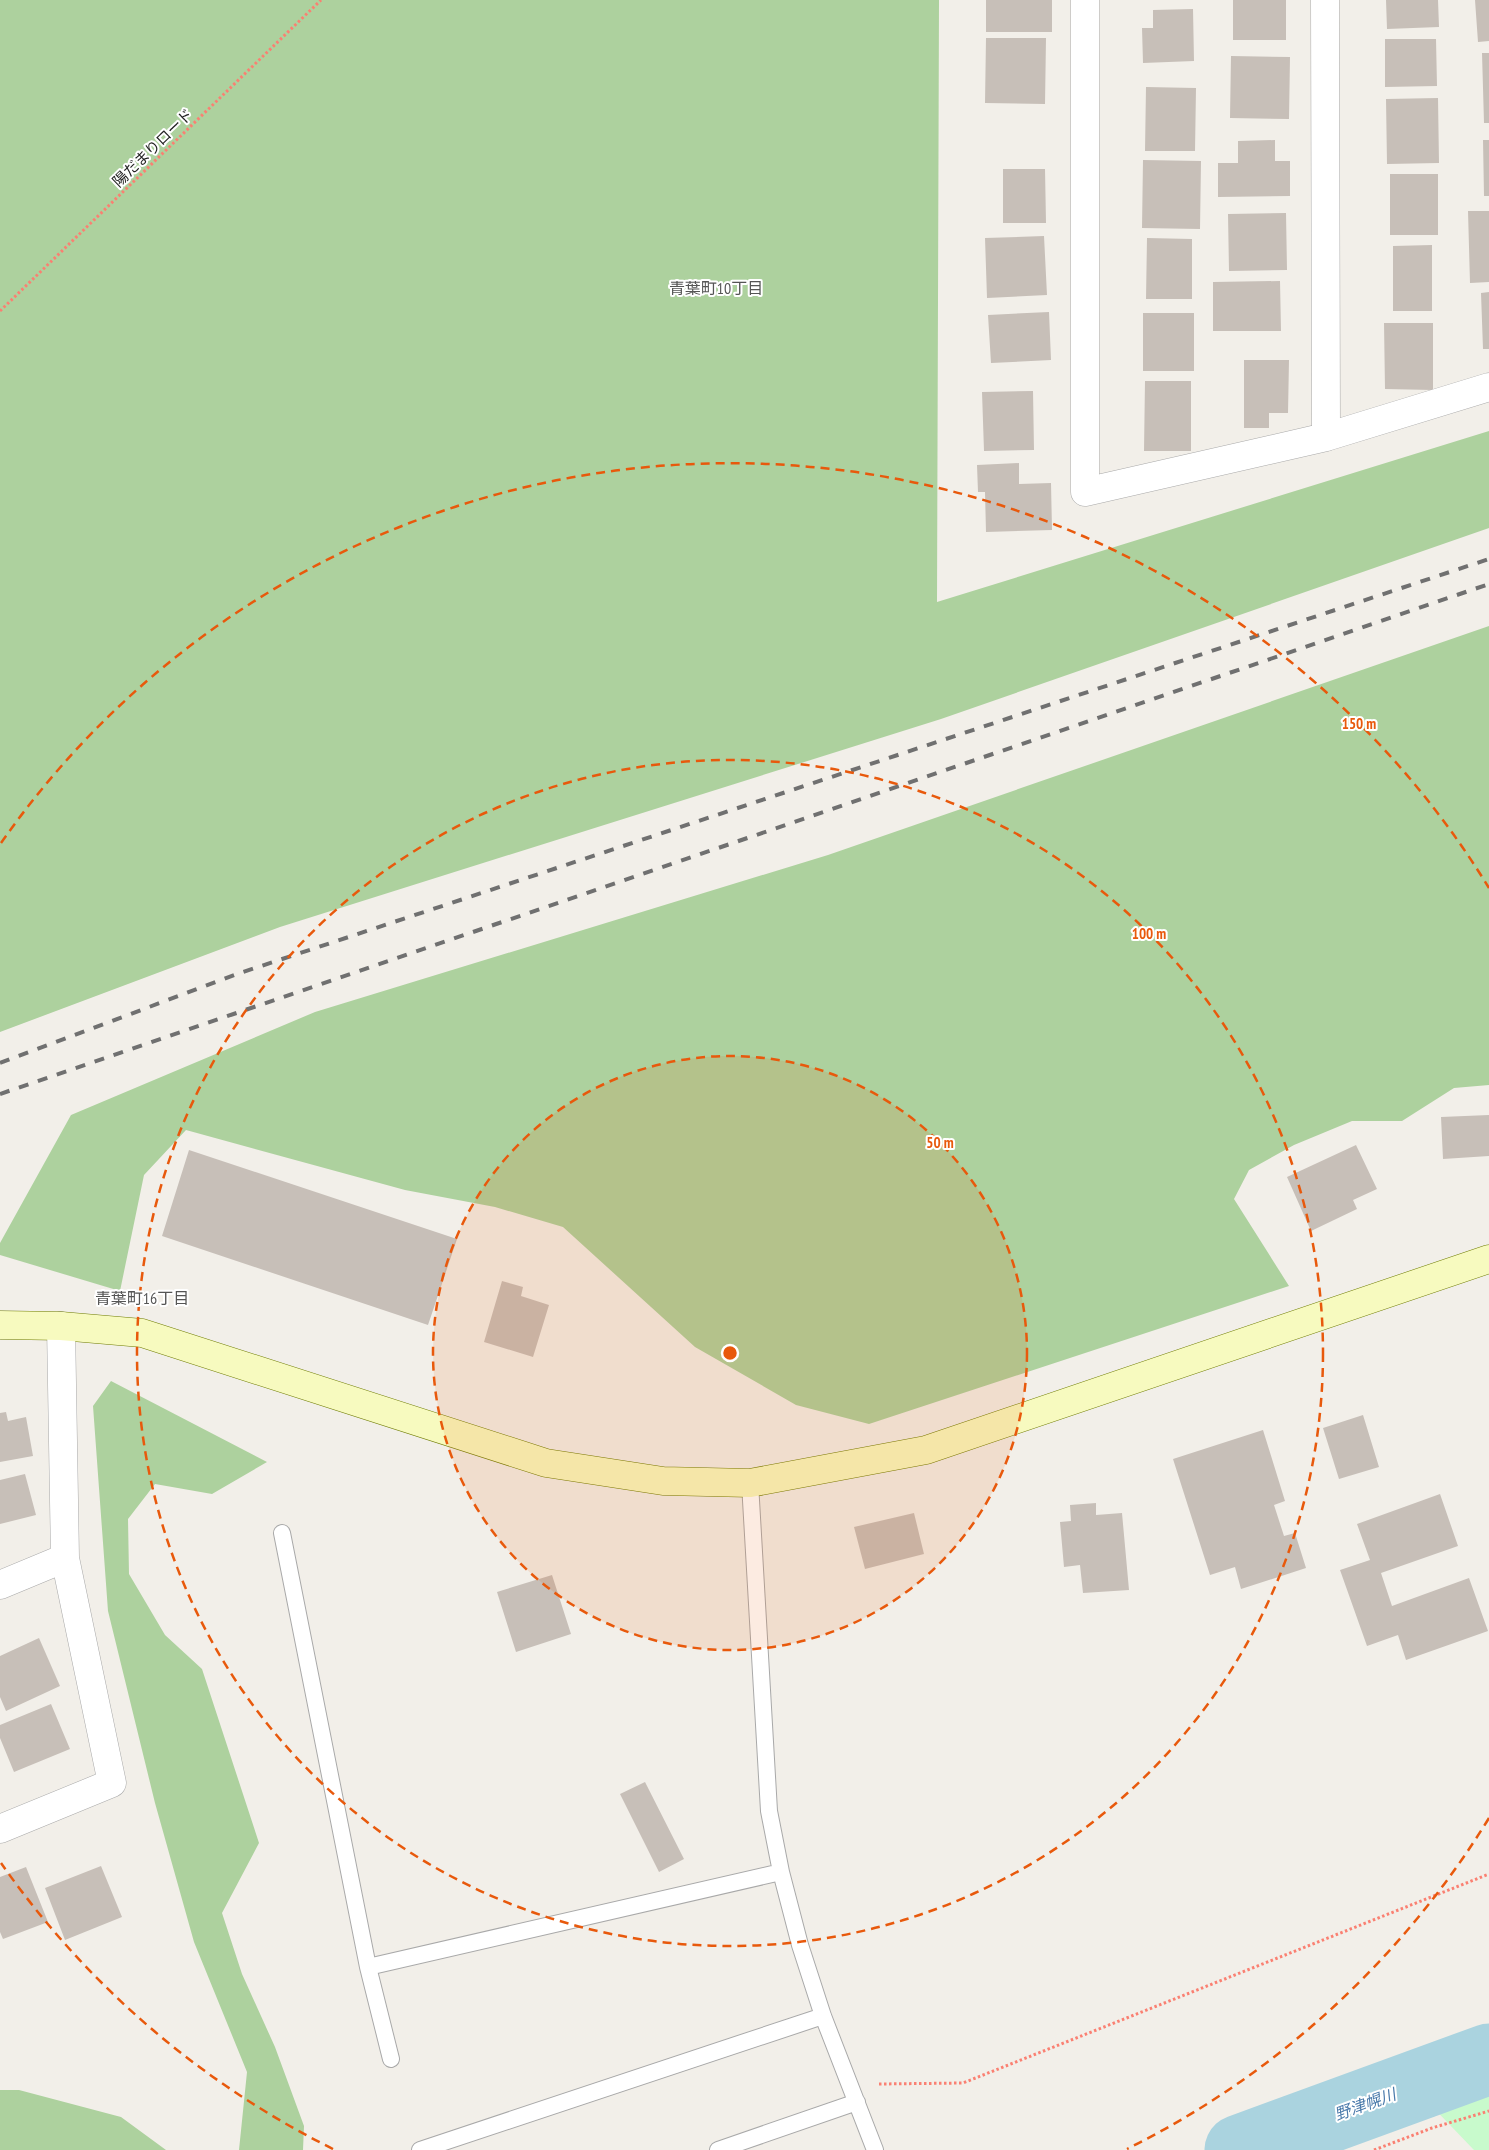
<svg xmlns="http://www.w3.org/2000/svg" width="1489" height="2150" font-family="'PT Sans Narrow','Noto Sans JP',sans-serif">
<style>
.forest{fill:#add19e}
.park{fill:#c8facc}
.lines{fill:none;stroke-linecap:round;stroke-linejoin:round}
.river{stroke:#aad3df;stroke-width:71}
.building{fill:#c7bfb8}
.lane-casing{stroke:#a9a9a9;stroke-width:18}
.street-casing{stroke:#a9a9a9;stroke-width:29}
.secondary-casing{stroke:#707d05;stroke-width:29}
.path{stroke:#fa8072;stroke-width:3;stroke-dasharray:2.5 2.5;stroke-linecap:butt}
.lane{stroke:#fff;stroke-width:16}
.street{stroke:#fff;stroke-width:28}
.secondary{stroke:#f7fabf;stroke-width:28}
.rail{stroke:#707070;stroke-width:4;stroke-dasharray:10 10;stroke-linecap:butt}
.ring{fill:none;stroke:#e8590c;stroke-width:2.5;stroke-dasharray:9 6}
.labels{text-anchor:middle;stroke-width:4;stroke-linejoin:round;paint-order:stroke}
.street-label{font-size:15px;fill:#222;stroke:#fff}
.neighbourhood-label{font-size:16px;fill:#555;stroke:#fff}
.water-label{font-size:16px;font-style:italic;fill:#4a7aab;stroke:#fff}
.centre{fill:#e8590c;stroke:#fff;stroke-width:2.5}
.ring-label{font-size:15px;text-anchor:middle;font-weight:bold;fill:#e8590c;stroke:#fff;stroke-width:4;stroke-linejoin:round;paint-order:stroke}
</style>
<rect width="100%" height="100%" fill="#f2efe9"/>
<!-- forest -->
<path class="forest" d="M 0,0 L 939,0 L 937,602 L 1489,431 L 1489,528 L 941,719 L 280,927 L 0,1032 Z
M 1489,626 L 1489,1085 L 1454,1088 L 1402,1121 L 1352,1121 L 1294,1145 L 1249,1170 L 1234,1199 L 1289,1286 L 869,1424 L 796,1405 L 695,1347 L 563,1227 L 495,1207 L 405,1190 L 186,1130 L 144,1175 L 120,1291 L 0,1255 L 0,1243 L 71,1115 L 315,1012 L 828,855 Z
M 111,1381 L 267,1462 L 212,1494 L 155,1484 L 128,1519 L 129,1574 L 165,1635 L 202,1669 L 259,1843 L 222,1913 L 242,1974 L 275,2047 L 304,2126 L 303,2150 L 239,2150 L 247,2072 L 194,1942 L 155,1803 L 108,1611 L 93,1406 Z
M 0,2090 L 19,2090 L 121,2117 L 166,2150 L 0,2150 Z"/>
<!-- park -->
<path class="park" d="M 1489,2078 L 1489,2150 L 1474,2150 L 1425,2099 Z"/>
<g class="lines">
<!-- river -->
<path class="river" d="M 1240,2150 L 1489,2059"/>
</g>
<!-- building -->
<path class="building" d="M 986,0 L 1052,0 L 1052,32 L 986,32 Z
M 1233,0 L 1286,0 L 1286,40 L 1233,40 Z
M 1386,0 L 1438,0 L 1439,27 L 1387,29 Z
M 1475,0 L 1489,0 L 1489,41 L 1478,42 Z
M 1193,9 L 1194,61 L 1143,63 L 1142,28 L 1153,28 L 1153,10 Z
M 986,38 L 1046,38 L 1045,104 L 985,103 Z
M 1385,39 L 1436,39 L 1437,86 L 1385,87 Z
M 1482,53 L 1489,53 L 1489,123 L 1484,123 Z
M 1231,56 L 1290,57 L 1289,119 L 1230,118 Z
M 1146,87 L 1196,88 L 1195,151 L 1145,151 Z
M 1438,98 L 1439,163 L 1387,164 L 1386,99 Z
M 1275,140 L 1275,161 L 1290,161 L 1290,196 L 1218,197 L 1218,163 L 1238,163 L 1238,141 Z
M 1483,140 L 1489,140 L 1489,196 L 1484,196 Z
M 1143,160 L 1201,161 L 1200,229 L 1142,228 Z
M 1003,169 L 1045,169 L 1046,223 L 1003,223 Z
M 1390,174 L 1438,174 L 1438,235 L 1390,235 Z
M 1468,211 L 1489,211 L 1489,282 L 1470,283 Z
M 1286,213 L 1287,270 L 1229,271 L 1228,214 Z
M 1044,236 L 1047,295 L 987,298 L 985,238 Z
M 1147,238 L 1192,239 L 1192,299 L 1146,299 Z
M 1432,245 L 1432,311 L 1393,311 L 1393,246 Z
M 1280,281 L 1281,331 L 1213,331 L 1213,282 Z
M 1489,292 L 1489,349 L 1483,349 L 1481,293 Z
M 1049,312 L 1051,360 L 991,363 L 988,315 Z
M 1143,313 L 1194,313 L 1194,371 L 1143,371 Z
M 1384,323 L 1433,323 L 1433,390 L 1385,389 Z
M 1244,360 L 1289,360 L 1288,413 L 1269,413 L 1269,428 L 1244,428 Z
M 1145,381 L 1191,381 L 1191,451 L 1144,451 Z
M 1033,391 L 1034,450 L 984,451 L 982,392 Z
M 1019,463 L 1019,484 L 1051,483 L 1052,530 L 986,532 L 985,492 L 978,492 L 977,465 Z
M 1489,1115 L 1489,1156 L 1443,1159 L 1441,1117 Z
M 1356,1145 L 1377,1189 L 1353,1200 L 1357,1209 L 1311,1231 L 1287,1177 Z
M 189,1150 L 457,1239 L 428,1325 L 162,1236 Z
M 502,1281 L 523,1287 L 521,1296 L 549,1305 L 533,1357 L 484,1342 Z
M 6,1412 L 8,1421 L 26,1417 L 33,1456 L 0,1462 L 0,1413 Z
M 1363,1415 L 1379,1467 L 1339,1479 L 1323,1428 Z
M 1263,1430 L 1285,1501 L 1274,1505 L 1284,1536 L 1295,1533 L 1306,1568 L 1241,1589 L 1235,1567 L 1210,1575 L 1173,1459 Z
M 25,1474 L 36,1515 L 0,1524 L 0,1480 Z
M 1440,1494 L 1458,1546 L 1381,1573 L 1392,1606 L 1469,1578 L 1488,1631 L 1406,1660 L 1398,1635 L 1367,1646 L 1340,1570 L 1370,1560 L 1357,1524 Z
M 1096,1503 L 1096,1515 L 1122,1513 L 1129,1590 L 1083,1593 L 1080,1565 L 1064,1567 L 1060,1522 L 1071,1521 L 1070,1505 Z
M 914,1513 L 924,1554 L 865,1569 L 854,1527 Z
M 552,1575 L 571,1634 L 516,1652 L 497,1592 Z
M 39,1638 L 60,1686 L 6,1711 L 0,1697 L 0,1656 Z
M 51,1704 L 70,1749 L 14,1772 L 0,1738 L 0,1725 Z
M 645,1782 L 684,1859 L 659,1872 L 620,1794 Z
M 101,1866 L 122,1917 L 65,1940 L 45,1888 Z
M 26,1867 L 48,1922 L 3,1939 L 0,1932 L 0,1877 Z"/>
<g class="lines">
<!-- lane casing -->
<g class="lane-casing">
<path id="lane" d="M 750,1483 L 769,1811 L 781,1872 L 800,1945 L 823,2016 L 875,2150
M 282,1533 L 368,1967 L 391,2059
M 368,1967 L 781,1872
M 420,2150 L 823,2016
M 718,2150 L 857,2102"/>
</g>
<!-- street casing -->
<g class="street-casing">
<path id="street" d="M 1085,0 L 1085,492 L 1326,437 L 1489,387
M 1325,0 L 1326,437
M 0,1585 L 65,1558
M 0,1829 L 112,1783 L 65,1558 L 61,1326"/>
</g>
<!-- secondary casing -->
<g class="secondary-casing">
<path id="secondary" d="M 0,1325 L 61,1326 L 142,1333 L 546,1463 L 663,1481 L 750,1483 L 926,1450 L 1489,1259"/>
</g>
<!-- path -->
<path class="path" d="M 0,311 L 321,0
M 879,2084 L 963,2083 L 1489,1874
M 1374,2150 L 1432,2128 L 1489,2111"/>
<!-- lane -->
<use href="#lane" class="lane"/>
<!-- street -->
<use href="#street" class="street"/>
<!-- secondary -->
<use href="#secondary" class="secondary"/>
<!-- rail -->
<path class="rail" d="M 0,1063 L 237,974 L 1489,559
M 0,1094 L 1489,584"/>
</g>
<!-- distance rings -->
<circle cx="730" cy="1353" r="297" fill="#e8590c" fill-opacity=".12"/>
<g class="ring">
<circle cx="730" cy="1353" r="297"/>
<circle cx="730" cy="1353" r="593"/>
<path d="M1489 1818A890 890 0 0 1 1127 2149M333 2149A890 890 0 0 1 1 1863M1 843A890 890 0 0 1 1489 888"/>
</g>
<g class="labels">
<!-- street labels -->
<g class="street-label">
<text transform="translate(153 148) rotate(-44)" y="5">陽だまりロード</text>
</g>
<!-- neighbourhood labels -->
<g class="neighbourhood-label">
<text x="716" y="294">青葉町10丁目</text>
<text x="142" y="1304">青葉町16丁目</text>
</g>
<!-- water labels -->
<g class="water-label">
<text transform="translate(1365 2104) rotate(-20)" y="6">野津幌川</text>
</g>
</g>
<circle cx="730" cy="1353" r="8" class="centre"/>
<g class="ring-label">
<text x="1359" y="729">150 m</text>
<text x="1149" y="939">100 m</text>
<text x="940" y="1148">50 m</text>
</g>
</svg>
